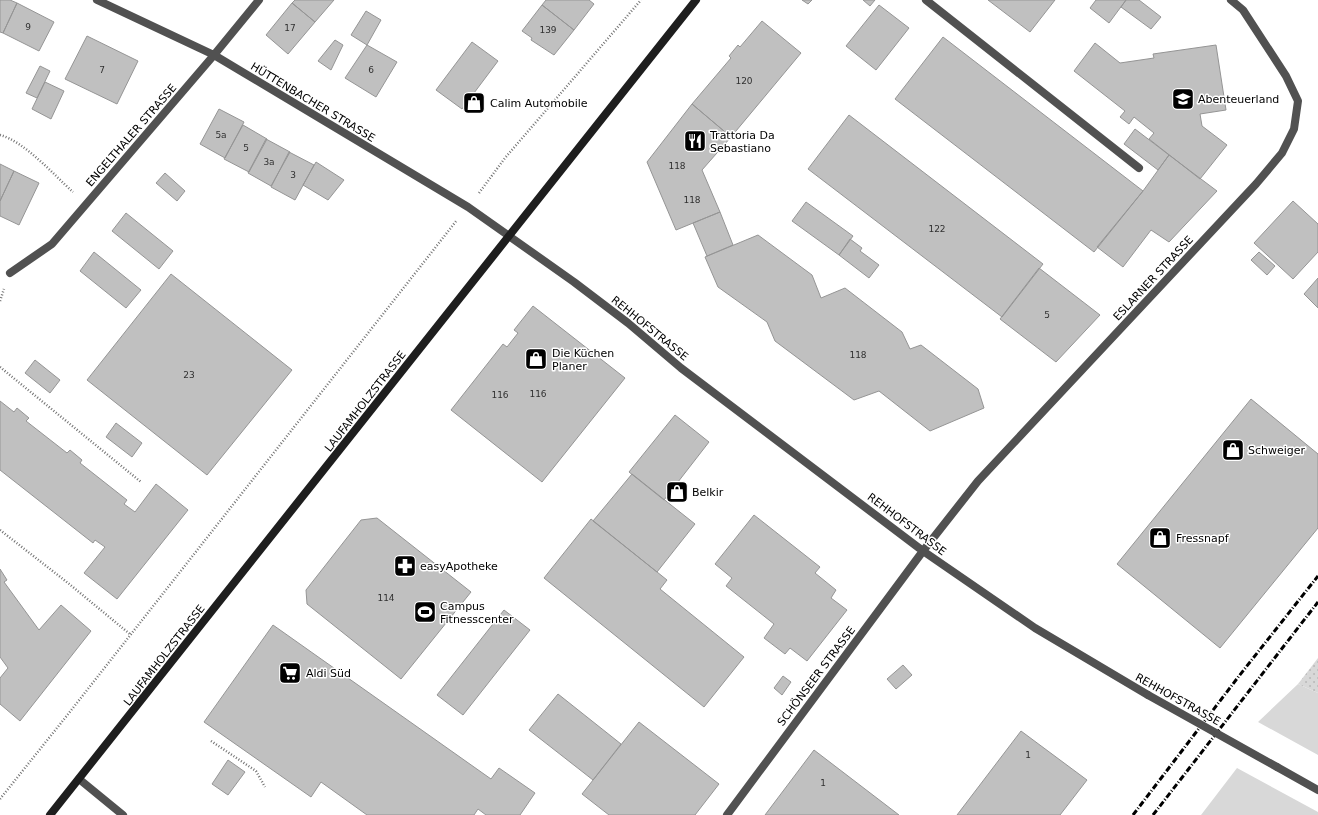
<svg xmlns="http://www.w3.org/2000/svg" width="1318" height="815" font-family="'DejaVu Sans',sans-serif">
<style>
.grass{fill:#d8d8d8}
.park{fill:url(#park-dots)}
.building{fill:#c0c0c0;stroke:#959595}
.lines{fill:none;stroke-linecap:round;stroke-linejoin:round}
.path{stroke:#737373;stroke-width:2.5;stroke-dasharray:1 2;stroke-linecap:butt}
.service{stroke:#515151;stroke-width:8}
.minor{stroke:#515151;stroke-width:8}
.secondary{stroke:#1e1e1e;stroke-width:8}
.rail{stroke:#000;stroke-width:3;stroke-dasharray:6 2 1 2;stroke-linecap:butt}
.minor-bridge{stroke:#515151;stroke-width:8}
.labels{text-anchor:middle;stroke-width:3;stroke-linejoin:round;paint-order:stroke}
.number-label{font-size:9px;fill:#303030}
.poi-label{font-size:11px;fill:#000;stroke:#fff;text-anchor:start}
.street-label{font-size:11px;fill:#000;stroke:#fff}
</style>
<defs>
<pattern id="park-dots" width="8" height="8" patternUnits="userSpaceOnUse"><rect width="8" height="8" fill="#d8d8d8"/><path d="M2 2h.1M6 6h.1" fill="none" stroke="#b8b8b8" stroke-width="1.8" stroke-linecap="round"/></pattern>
</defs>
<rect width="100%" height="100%" fill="#fff"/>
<!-- grass -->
<path class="grass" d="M 1298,684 L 1318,693 L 1318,755 L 1258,722 Z
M 1237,768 L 1318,812 L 1318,815 L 1201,815 Z"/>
<!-- park -->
<path class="park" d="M 1318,658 L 1318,693 L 1298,684 Z"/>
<!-- building -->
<path class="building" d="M 0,0 L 10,0 L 17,3 L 3,33 L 0,32 Z
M 295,0 L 334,0 L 315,22 L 292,3 Z
M 546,0 L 589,0 L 594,4 L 574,30 L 542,5 Z
M 802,0 L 812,0 L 808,4 Z
M 863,0 L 875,0 L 870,6 Z
M 988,0 L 1055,0 L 1030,32 Z
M 1096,0 L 1126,0 L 1109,23 L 1090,8 Z
M 1126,0 L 1139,0 L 1161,17 L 1151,29 L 1121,7 Z
M 17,3 L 54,22 L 39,51 L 3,33 Z
M 292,3 L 315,22 L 288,54 L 266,35 Z
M 542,5 L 574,30 L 554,55 L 531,40 L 532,38 L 522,31 Z
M 879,5 L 909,28 L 876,70 L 846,46 Z
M 366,11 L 381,20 L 367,45 L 351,35 Z
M 762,21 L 801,53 L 731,137 L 692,104 L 731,58 L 729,56 L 738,45 L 740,47 Z
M 87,36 L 138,61 L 117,104 L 65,79 Z
M 943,37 L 1143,191 L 1094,252 L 895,99 Z
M 335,40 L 343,45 L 331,70 L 318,61 Z
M 472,42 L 498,61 L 462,109 L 436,90 Z
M 1095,43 L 1120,63 L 1154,58 L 1153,54 L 1216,45 L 1226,110 L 1200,114 L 1202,126 L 1227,145 L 1200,179 L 1149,139 L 1154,133 L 1134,117 L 1129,124 L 1120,117 L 1125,111 L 1074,71 Z
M 367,45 L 397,62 L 376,97 L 345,78 Z
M 40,66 L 50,71 L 37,98 L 26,93 Z
M 45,82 L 64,91 L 51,119 L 32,109 Z
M 692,104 L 731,137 L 702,170 L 720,212 L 676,230 L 647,162 Z
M 219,109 L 244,122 L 225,158 L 200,144 Z
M 849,115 L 1043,264 L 1002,317 L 808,169 Z
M 243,125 L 267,139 L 249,172 L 224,159 Z
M 1135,129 L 1169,155 L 1158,170 L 1124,144 Z
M 266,139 L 290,152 L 271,186 L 248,173 Z
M 289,152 L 314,165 L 295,200 L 271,187 Z
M 1169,155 L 1217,191 L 1169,242 L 1151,230 L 1123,267 L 1097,247 L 1143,191 Z
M 316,162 L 344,180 L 328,200 L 303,185 Z
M 0,164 L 14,171 L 0,201 Z
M 14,171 L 39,183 L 19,225 L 0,216 L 0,201 Z
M 165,173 L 185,191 L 177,201 L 156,183 Z
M 1293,201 L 1318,224 L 1318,252 L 1293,279 L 1254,243 Z
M 806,202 L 853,236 L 839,255 L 792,221 Z
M 720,212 L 733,245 L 707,256 L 693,223 Z
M 126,213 L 173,251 L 159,269 L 112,231 Z
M 758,235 L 812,275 L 821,298 L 845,288 L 902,332 L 910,349 L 921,345 L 978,389 L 984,408 L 930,431 L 879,391 L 854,400 L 775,341 L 767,322 L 718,287 L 705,257 Z
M 850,239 L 862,248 L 860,251 L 879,265 L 869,278 L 839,255 Z
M 94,252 L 141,290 L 126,308 L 80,271 Z
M 1259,252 L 1275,266 L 1267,275 L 1251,260 Z
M 1039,268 L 1100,315 L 1056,362 L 1000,319 Z
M 171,274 L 292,370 L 207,475 L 87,380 Z
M 1318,278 L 1318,308 L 1304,294 Z
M 533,306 L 625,378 L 542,482 L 451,410 L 503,344 L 507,347 L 518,333 L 514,330 Z
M 35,360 L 60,380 L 50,393 L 25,373 Z
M 1251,399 L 1318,454 L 1318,528 L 1220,648 L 1117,564 Z
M 0,401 L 14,412 L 17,408 L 29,418 L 26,421 L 67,453 L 70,450 L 82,460 L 80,463 L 127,500 L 124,504 L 135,512 L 156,484 L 188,510 L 117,599 L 84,573 L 105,547 L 95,540 L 93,543 L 0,470 Z
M 675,415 L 709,442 L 664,500 L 629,472 Z
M 116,423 L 142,443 L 132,457 L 106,437 Z
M 632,474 L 695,524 L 657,572 L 593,521 Z
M 754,515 L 820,567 L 815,573 L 836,590 L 831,598 L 847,610 L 807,661 L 790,648 L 785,654 L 764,638 L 774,624 L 726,586 L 732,578 L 715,564 Z
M 377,518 L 471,592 L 401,679 L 307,604 L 306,590 L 361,520 Z
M 591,519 L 667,580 L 660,589 L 744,657 L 704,707 L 544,578 Z
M 0,569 L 7,580 L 4,582 L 39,630 L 61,605 L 91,631 L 20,721 L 0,704 L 0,678 L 8,668 L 0,657 Z
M 504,610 L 530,630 L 463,715 L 437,695 Z
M 273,625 L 491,779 L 499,768 L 535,793 L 520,815 L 486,815 L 478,809 L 474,815 L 367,815 L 321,782 L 311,797 L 204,722 Z
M 903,665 L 912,675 L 896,689 L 887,679 Z
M 783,676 L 791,682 L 782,695 L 774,688 Z
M 558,694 L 621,744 L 593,780 L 529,730 Z
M 639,722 L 719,784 L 695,815 L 609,815 L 582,794 Z
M 1021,731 L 1087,780 L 1060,815 L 957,815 Z
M 814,750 L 899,815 L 765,815 Z
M 228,760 L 245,772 L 228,795 L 212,784 Z"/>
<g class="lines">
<!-- path -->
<path class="path" d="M 0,135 C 24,141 54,175 73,192
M 479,193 L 505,158 L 641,0
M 0,301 L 4,289
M 0,367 L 141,482
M 0,530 L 68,583 L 131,635
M 211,741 L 256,771 L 265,787
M 0,799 L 69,713 L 457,220"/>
<!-- service -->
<path class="service" d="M 926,0 L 1139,168
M 79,779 L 123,815"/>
<!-- minor -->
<path class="minor" d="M 97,0 L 214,55 L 468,207 L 574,282 L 628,323 L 681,368 L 923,551 L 1035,628 L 1148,695
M 10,273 L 52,244 L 214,55 L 259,0
M 1277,767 L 1318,790
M 727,815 L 923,551 L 978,481 L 1256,184 L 1282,153 L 1294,129 L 1298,101 L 1286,76 L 1243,10 L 1231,0"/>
<!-- secondary -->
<path class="secondary" d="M 50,815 L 696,0"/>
<!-- rail -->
<path class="rail" d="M 1133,815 L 1239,676 L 1318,576
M 1153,815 L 1318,602"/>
<!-- minor-bridge -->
<path class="minor-bridge" d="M 1148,695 L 1277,767"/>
</g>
<!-- icons -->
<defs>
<g id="school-square" transform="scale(1.15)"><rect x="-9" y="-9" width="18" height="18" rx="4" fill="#000" stroke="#fff"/><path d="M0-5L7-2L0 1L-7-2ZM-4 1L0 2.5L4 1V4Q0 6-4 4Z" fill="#fff"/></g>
<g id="shop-square" transform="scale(1.15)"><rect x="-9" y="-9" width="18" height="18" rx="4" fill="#000" stroke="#fff"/><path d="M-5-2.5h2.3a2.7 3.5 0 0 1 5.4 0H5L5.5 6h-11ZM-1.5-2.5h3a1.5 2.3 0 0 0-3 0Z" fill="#fff"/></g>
<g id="restaurant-square" transform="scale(1.15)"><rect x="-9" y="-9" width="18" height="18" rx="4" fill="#000" stroke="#fff"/><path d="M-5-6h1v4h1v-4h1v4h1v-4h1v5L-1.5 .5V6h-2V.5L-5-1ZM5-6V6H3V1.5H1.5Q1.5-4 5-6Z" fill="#fff"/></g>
<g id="pharmacy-square" transform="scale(1.15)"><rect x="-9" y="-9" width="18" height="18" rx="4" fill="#000" stroke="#fff"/><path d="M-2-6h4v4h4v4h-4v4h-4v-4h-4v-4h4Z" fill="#fff"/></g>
<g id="stadium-square" transform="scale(1.15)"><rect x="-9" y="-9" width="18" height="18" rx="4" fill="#000" stroke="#fff"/><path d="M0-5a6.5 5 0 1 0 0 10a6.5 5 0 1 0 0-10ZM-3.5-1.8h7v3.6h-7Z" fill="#fff"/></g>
<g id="supermarket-square" transform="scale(1.15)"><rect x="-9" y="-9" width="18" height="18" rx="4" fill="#000" stroke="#fff"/><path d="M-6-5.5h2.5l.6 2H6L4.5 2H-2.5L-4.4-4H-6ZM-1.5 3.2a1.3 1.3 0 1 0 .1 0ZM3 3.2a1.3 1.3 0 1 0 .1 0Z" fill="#fff"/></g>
</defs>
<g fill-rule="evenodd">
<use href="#school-square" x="1183" y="99"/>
<use href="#shop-square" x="474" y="103"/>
<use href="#restaurant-square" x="695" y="141"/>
<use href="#shop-square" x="536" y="359"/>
<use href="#shop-square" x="1233" y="450"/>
<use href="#shop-square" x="677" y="492"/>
<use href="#shop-square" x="1160" y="538"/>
<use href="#pharmacy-square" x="405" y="566"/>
<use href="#stadium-square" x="425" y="612"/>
<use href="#supermarket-square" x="290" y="673"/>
</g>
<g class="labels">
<!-- number labels -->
<g class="number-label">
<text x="28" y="30">9</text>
<text x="290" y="31">17</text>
<text x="548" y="33">139</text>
<text x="102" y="73">7</text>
<text x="371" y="73">6</text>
<text x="744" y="84">120</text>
<text x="221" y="138">5a</text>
<text x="246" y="151">5</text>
<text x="269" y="165">3a</text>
<text x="677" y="169">118</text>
<text x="293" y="178">3</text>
<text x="692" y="203">118</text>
<text x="937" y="232">122</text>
<text x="1047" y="318">5</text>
<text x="858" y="358">118</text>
<text x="189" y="378">23</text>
<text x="538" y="397">116</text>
<text x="500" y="398">116</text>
<text x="386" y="601">114</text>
<text x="1028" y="758">1</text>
<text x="823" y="786">1</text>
</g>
<!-- poi labels -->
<g class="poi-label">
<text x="1198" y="103">Abenteuerland</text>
<text x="490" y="107">Calim Automobile</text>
<text x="710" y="139">Trattoria Da<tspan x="710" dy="13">Sebastiano</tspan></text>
<text x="552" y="357">Die Küchen<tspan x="552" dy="13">Planer</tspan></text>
<text x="1248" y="454">Schweiger</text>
<text x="692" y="496">Belkir</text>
<text x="1176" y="542">Fressnapf</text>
<text x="420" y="570">easyApotheke</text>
<text x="440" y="610">Campus<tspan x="440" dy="13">Fitnesscenter</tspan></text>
<text x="306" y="677">Aldi Süd</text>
</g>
<!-- street labels -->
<g class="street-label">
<text transform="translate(313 102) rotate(31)" y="4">HÜTTENBACHER STRASSE</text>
<text transform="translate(131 135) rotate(-49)" y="4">ENGELTHALER STRASSE</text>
<text transform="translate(1153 278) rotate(-47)" y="4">ESLARNER STRASSE</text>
<text transform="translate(650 328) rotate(39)" y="4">REHHOFSTRASSE</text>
<text transform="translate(365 401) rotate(-52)" y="4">LAUFAMHOLZSTRASSE</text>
<text transform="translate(907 524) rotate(37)" y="4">REHHOFSTRASSE</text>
<text transform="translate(164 655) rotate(-52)" y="4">LAUFAMHOLZSTRASSE</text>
<text transform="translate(816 676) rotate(-53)" y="4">SCHÖNSEER STRASSE</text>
<text transform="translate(1178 699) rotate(29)" y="4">REHHOFSTRASSE</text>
</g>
</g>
</svg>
